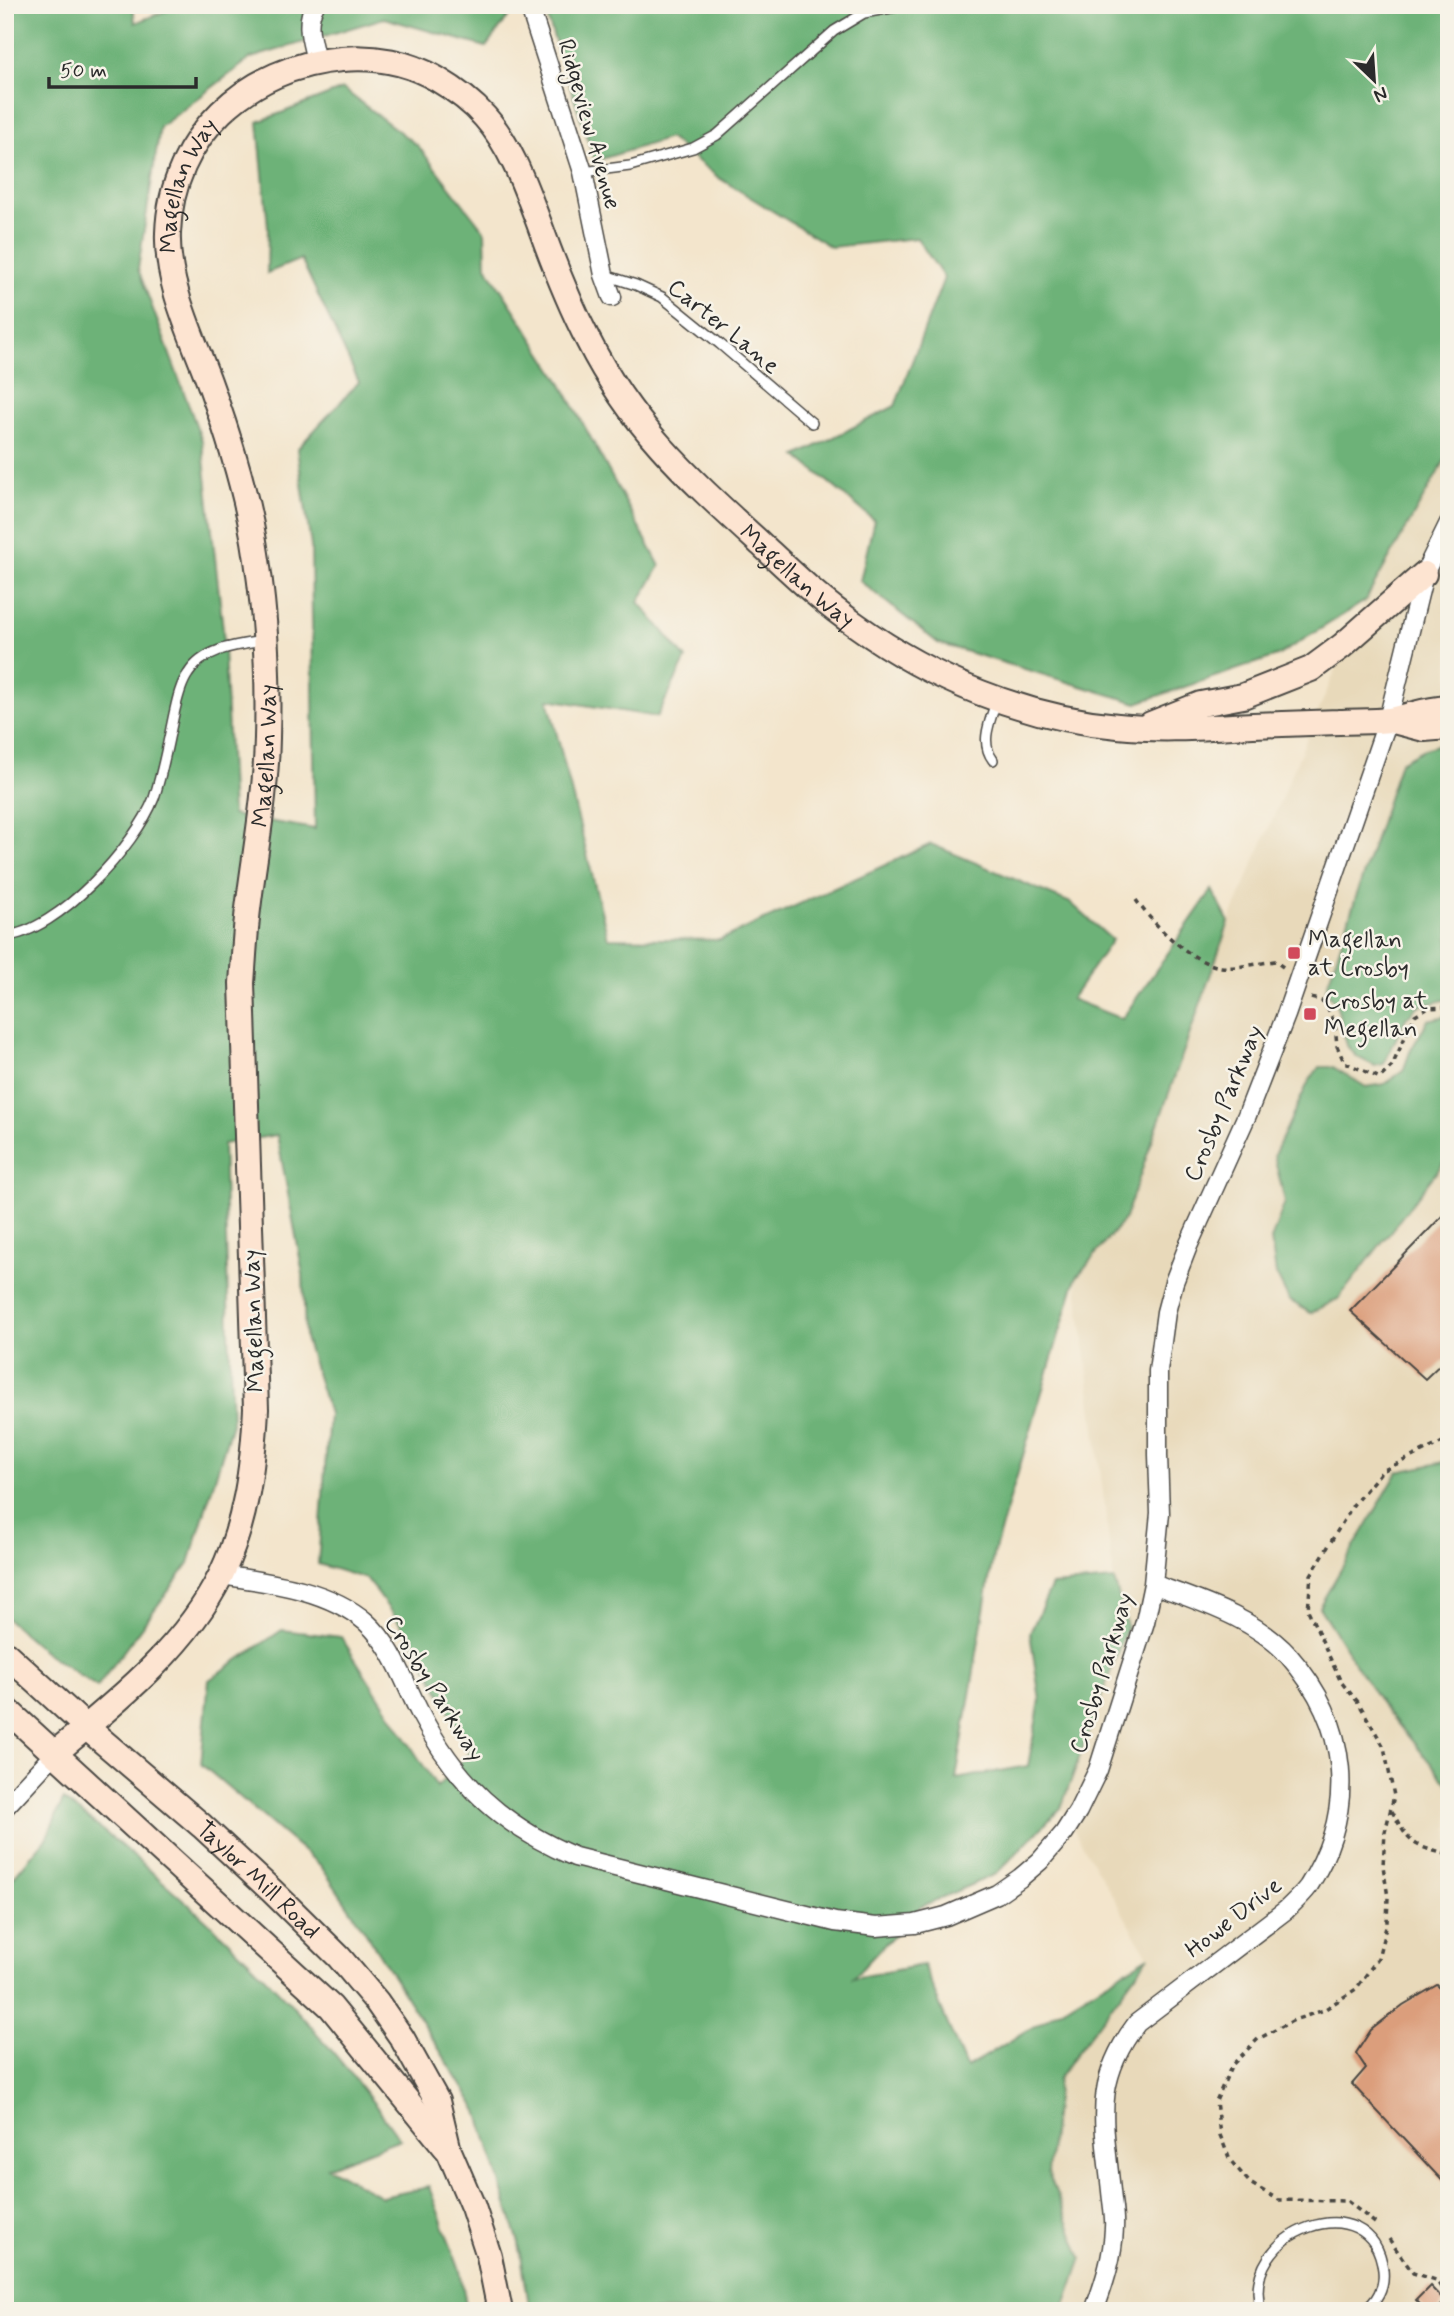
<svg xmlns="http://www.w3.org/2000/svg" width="1454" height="2316" font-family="Mynerve,sans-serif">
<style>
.built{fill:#e8d9ba}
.forest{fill:#6db278;stroke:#4c6e52;stroke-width:2}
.building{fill:#db9e7b}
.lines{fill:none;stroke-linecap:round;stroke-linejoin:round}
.lane-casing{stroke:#494743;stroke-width:12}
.street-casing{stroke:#494743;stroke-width:21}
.secondary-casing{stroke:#494743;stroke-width:28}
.path{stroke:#494743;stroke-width:3.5;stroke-dasharray:5 5;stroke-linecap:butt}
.lane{stroke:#fff;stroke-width:9}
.street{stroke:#fff;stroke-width:18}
.secondary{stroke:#fde4d1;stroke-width:24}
.poi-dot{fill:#d1495b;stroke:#f7f3e8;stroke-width:2.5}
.labels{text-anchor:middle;stroke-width:5;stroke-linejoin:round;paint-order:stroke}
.street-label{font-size:24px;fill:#2b2b2b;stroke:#f7f3e8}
.poi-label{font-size:24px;fill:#2b2b2b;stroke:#f7f3e8;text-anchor:start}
</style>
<rect width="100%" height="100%" fill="#f7f3e8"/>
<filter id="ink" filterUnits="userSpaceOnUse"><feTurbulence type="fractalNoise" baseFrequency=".0143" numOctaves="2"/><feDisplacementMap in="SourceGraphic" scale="14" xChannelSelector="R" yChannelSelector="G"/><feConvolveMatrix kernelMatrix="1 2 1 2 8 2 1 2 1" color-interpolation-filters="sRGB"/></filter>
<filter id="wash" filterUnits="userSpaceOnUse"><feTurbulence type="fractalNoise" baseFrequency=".00686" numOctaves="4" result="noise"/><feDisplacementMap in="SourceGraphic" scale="28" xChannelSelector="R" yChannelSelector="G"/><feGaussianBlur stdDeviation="1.57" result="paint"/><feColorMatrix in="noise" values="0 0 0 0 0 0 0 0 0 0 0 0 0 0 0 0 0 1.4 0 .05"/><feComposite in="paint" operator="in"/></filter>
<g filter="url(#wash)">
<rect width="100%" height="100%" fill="#f3e5cc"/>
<!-- built -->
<path class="built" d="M 1449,453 L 1449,1461 L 1398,1473 L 1319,1607 L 1381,1704 L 1449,1785 L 1449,2311 L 1063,2311 L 1082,2258 L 1048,2172 L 1058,2078 L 1148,1956 L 1061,1808 L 1127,1626 L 1114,1580 L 1076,1278 L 1125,1218 L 1229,922 L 1365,601 Z"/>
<!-- forest -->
<path class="forest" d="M 5,5 L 133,5 L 135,23 L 180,5 L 517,5 L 486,47 L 384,18 L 251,58 L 160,127 L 138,269 L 202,441 L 223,629 L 232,815 L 315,829 L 311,546 L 297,449 L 359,382 L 301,259 L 267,273 L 268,227 L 258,122 L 343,89 L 418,146 L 485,232 L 486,266 L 559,379 L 660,566 L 639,602 L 686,659 L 657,717 L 548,699 L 608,938 L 720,940 L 931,844 L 1071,903 L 1112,940 L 1071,999 L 1122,1019 L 1212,890 L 1229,922 L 1125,1218 L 1076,1278 L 993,1556 L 956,1779 L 1028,1766 L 1040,1700 L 1030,1633 L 1052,1585 L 1114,1580 L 1127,1626 L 1061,1808 L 996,1874 L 920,1907 L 853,1978 L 923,1965 L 966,2068 L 1149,1956 L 1058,2078 L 1048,2172 L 1082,2258 L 1063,2311 L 530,2311 L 519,2243 L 478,2111 L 361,1925 L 320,1865 L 201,1764 L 209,1680 L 282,1630 L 341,1637 L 437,1787 L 470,1752 L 417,1647 L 367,1579 L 318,1564 L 329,1414 L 305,1338 L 303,1274 L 277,1135 L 223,1144 L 232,1423 L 189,1563 L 97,1687 L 45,1652 L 5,1617 Z
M 543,5 L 1449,5 L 1449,453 L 1365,601 L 1277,656 L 1137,703 L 938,643 L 860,581 L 874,520 L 797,456 L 895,406 L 944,278 L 917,238 L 831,247 L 719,178 L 669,138 L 595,161 Z
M 1449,741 L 1449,999 L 1418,1006 L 1406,1018 L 1384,1064 L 1375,1066 L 1357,1057 L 1347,1046 L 1337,1006 L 1326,989 L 1400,762 L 1422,750 Z
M 1446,1016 L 1449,1017 L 1449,1156 L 1338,1299 L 1311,1313 L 1289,1300 L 1276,1274 L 1271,1240 L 1285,1202 L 1274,1155 L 1308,1083 L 1319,1067 L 1333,1067 L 1366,1087 L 1384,1084 L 1403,1071 L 1410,1052 L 1428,1020 Z
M 1449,1461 L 1449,1785 L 1381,1704 L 1319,1607 L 1398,1472 Z
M 63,1800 C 98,1825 130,1853 162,1881 C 254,1960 330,2040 400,2139 L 327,2167 L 382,2197 L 429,2187 L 460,2271 L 467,2311 L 5,2311 L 5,1887 L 47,1837 Z"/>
<g id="blocks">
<!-- building -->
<path class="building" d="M 1449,1209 L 1449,1356 L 1425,1379 L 1350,1311 Z
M 1437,1985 L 1449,1997 L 1449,2188 L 1352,2084 L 1366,2068 L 1356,2053 L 1371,2030 L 1403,2005 Z
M 1430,2286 L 1445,2302 L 1436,2311 L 1426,2311 L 1416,2300 Z"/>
</g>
</g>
<g filter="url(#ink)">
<use href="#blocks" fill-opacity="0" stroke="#494743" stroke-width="2"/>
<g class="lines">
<!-- lane casing -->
<g class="lane-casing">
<path id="lane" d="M 583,172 L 630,166 L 693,148 L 717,135 L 834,31 L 864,13 L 907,5
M 605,275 L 636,285 L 662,297 L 720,344 L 812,423
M 993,760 C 979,742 991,719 997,699
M 5,936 C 58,932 136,845 154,798 C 163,771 168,742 174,714 C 177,701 180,685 188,674 C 204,648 237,645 264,641
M 1261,2311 C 1237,2230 1373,2182 1383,2270 C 1385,2287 1377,2302 1363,2311"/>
</g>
<!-- street casing -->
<g class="street-casing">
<path id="street" d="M 315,5 C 304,23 312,42 316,61
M 529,5 L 583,172 L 604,275 L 612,297
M 221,1575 C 268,1582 328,1589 366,1622 C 393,1646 404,1682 420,1713 C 456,1783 502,1826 575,1857 L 835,1922 L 876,1927 L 915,1924 L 946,1916 L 997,1894 L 1020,1878 L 1040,1861 L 1064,1833 L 1078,1811 L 1098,1770 L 1145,1622 L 1153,1584 L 1160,1513 L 1158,1455 L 1158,1371 L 1166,1312 L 1174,1282 L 1188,1246 L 1247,1115 L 1286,1015 L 1388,720 L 1424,574 L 1449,523
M 5,1807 L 55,1753
M 1094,2311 C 1104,2284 1113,2257 1114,2228 C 1115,2216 1112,2203 1111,2191 C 1104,2122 1092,2082 1137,2023 L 1286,1910 C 1293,1903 1302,1895 1308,1887 C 1358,1809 1349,1724 1289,1656 C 1255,1618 1199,1601 1153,1584"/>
</g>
<!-- secondary casing -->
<g class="secondary-casing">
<g id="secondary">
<path d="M 1389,720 L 1424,729 L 1449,727"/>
<path d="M 1151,724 L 1201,704 L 1243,696 L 1311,669 L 1342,646 L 1424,574"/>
<path id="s1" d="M 5,1653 L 86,1727 L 202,1826 L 272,1891 L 339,1957 L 377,2002 L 402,2038 L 437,2101 L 449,2151 L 473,2207 L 489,2256 L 500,2311"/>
<path d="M 5,1708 L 331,2007 L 446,2148"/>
<path id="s2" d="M 55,1753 C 115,1703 186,1647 221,1575 C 246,1523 253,1466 256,1409 L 242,983 C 244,958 245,934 248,909 C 255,852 266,795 267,738 C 269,672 265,606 254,541 C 245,488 229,437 211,387 C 194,339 166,286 168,233 C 171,136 248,66 342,59 C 374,56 408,62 437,79 C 454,89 471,101 485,117 C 512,147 526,189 540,226 C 554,265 569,303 588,340 C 632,428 691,480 762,545 C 792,573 822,602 856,625 C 931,679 1025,718 1118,726 C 1163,731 1208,727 1253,725 C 1282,724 1311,723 1339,722 C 1355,721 1373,722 1389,720 C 1411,716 1424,709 1449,708"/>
</g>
</g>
<!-- path -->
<path class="path" d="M 1136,900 C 1152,923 1191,963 1221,967 C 1235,969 1260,963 1275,961 L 1283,967
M 1311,998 L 1325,1002 L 1335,1024 L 1337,1046 L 1344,1062 L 1380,1078 L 1392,1066 L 1415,1015 L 1427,1008 L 1449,1007
M 1392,1811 C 1410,1845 1411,1845 1449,1855
M 1375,2223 L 1347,2201 L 1279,2200 L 1250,2183 L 1230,2160 L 1220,2135 L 1216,2101 L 1232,2065 L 1258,2039 L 1294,2020 L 1324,2010 L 1356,1989 L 1378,1958 L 1387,1923 L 1388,1897 L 1383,1866 L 1385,1832 L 1394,1796 L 1384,1747 L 1358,1702 L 1341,1682 L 1308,1610 L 1311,1575 L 1353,1505 L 1382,1471 L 1449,1439
M 1389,2239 L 1413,2273 L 1436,2280 L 1449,2299"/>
<!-- lane -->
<use href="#lane" class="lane"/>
<!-- street -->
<use href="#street" class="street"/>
<!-- secondary -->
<use href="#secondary" class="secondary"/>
</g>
</g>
<!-- markers -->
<g class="poi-dot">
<rect x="1287" y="946" width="14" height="14" rx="3.5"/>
<rect x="1303" y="1007" width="14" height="14" rx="3.5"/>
</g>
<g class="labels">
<!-- street labels -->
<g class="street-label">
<text transform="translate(590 124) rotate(74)" y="8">Ridgeview Avenue</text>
<text dy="8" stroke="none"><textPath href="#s2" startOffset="1659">Magellan Way</textPath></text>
<text transform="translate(724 326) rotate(39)" y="8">Carter Lane</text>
<text dy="8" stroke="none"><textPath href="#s2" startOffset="2602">Magellan Way</textPath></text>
<text dy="8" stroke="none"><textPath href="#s2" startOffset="1071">Magellan Way</textPath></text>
<text transform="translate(1223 1103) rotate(-67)" y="8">Crosby Parkway</text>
<text transform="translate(253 1321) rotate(-92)" y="8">Magellan Way</text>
<text transform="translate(1101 1673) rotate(-73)" y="8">Crosby Parkway</text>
<text transform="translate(435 1688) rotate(58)" y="8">Crosby Parkway</text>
<text dy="8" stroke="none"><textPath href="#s1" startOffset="340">Taylor Mill Road</textPath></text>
<text transform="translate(1233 1917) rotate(-38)" y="8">Howe Drive</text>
</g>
<!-- poi labels -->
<g class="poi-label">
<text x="1308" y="947">Magellan<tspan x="1308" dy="28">at Crosby</tspan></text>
<text x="1324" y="1008">Crosby at<tspan x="1324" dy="28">Megellan</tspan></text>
</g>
</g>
<!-- margin -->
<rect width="1454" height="2316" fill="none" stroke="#f7f3e8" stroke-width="28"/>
<!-- north arrow -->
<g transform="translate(1374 80) rotate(155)" stroke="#f7f3e8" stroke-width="5" paint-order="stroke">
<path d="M0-5L12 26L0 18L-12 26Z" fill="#2b2b2b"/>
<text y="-10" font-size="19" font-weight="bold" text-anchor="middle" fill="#2b2b2b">N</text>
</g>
<!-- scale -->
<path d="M49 77v10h147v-10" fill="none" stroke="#2b2b2b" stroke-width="3.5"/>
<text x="60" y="77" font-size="21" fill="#2b2b2b" stroke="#f7f3e8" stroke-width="5" paint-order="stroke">50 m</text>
</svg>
